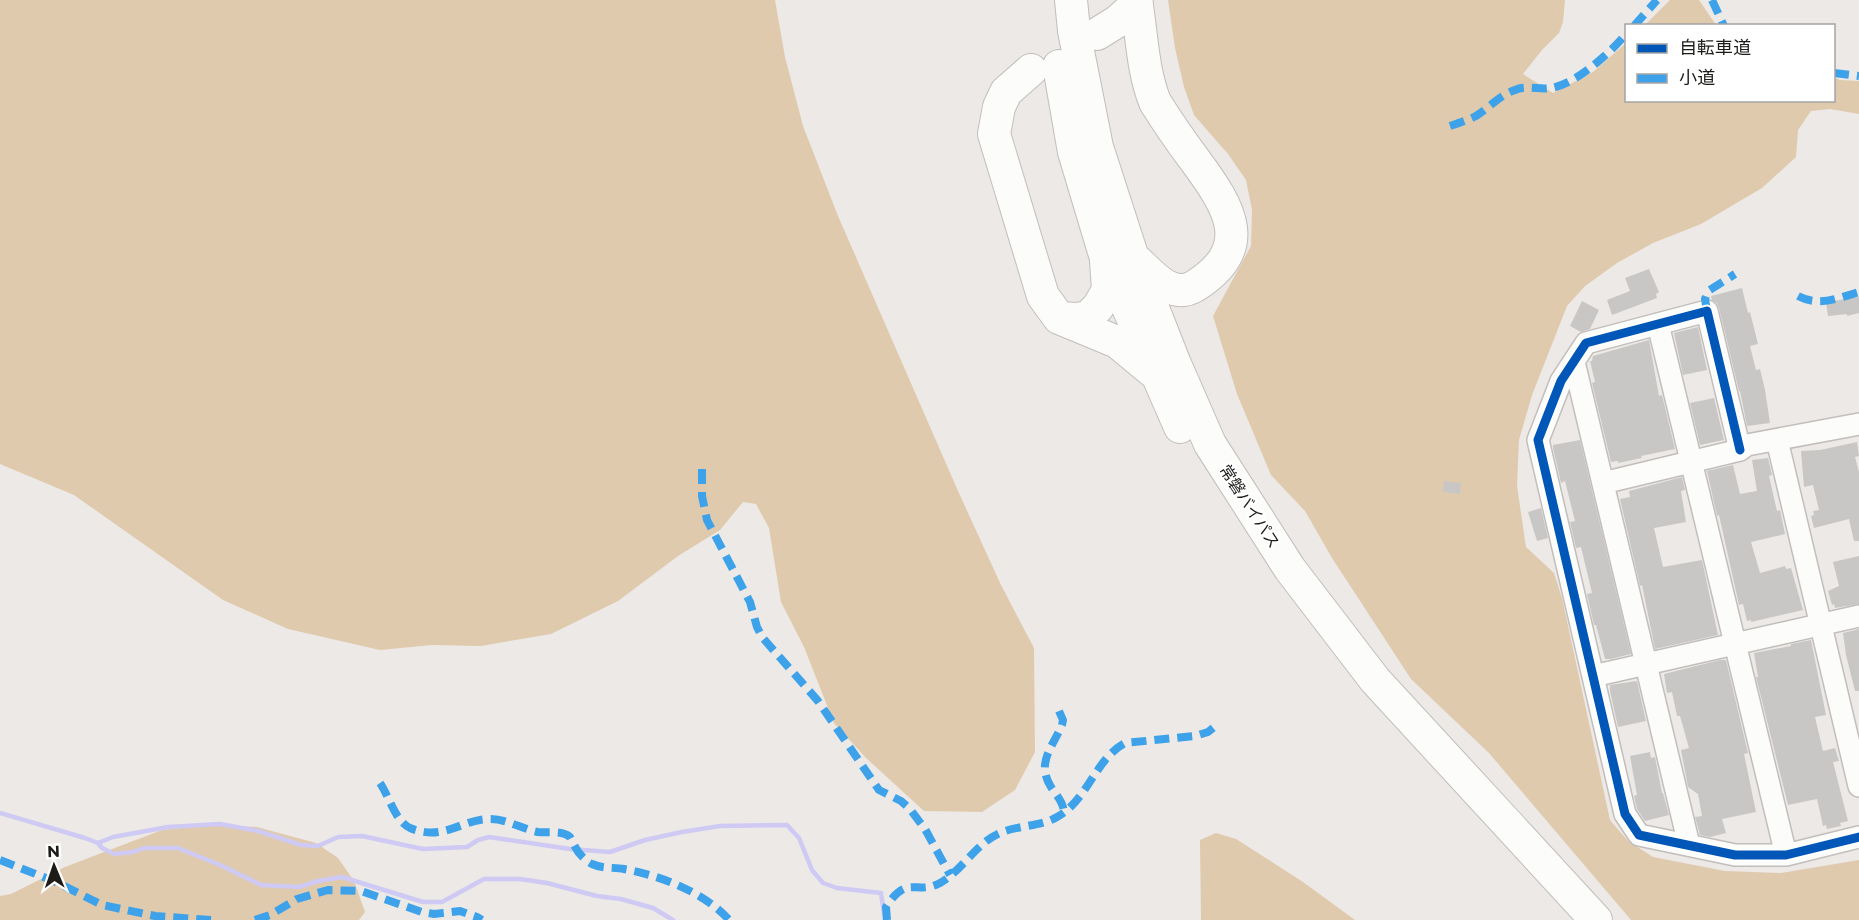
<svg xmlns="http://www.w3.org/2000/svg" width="1859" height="920" font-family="Montserrat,'Noto Sans JP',sans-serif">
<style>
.green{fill:#e0caad}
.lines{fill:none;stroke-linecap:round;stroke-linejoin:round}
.stream{stroke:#cecaf3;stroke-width:4.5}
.building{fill:#c9c7c5}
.minor-casing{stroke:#c1bebc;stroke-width:24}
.highway-casing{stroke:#c1bebc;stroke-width:34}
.minor{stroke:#fcfcfb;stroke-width:21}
.highway{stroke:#fcfcfb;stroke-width:32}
.quiet{stroke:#3da2ea;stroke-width:8;stroke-dasharray:15 8;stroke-linecap:butt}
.cycleway-casing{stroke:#fff;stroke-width:13}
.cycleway{stroke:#0057b8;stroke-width:9}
.labels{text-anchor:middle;stroke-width:5;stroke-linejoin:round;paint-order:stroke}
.street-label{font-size:16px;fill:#1d1c19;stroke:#fff}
</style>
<rect width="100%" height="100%" fill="#ece9e6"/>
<!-- green -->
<path class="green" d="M 0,0 L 775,0 L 785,57 L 803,126 L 838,216 L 958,491 L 1001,585 L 1034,648 L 1035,752 L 1015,790 L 982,812 L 924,811 L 866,758 L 834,723 L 804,647 L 781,602 L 769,528 L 756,504 L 743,502 L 720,530 L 678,556 L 618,601 L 551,634 L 481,646 L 432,645 L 380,650 L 288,629 L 223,600 L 74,495 L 0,464 Z
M 1168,0 L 1565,0 L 1563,22 L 1559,33 L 1542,50 L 1523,74 L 1553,93 L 1593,72 L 1626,43 L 1626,100 L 1834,100 L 1834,77 L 1840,80 L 1859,81 L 1859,114 L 1830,109 L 1811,111 L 1798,130 L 1796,157 L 1762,188 L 1701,224 L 1653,243 L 1617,263 L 1585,286 L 1567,306 L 1532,395 L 1519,440 L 1517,486 L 1526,547 L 1554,573 L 1562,598 L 1610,820 L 1628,841 L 1653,857 L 1725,871 L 1781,873 L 1859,860 L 1859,920 L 1631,920 L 1489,753 L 1411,679 L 1332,558 L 1305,511 L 1271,475 L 1237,394 L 1213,316 L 1251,246 L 1252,210 L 1246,180 L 1228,154 L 1194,115 L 1184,87 L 1175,48 Z
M 1670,0 L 1699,0 L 1716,25 L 1645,25 Z
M 211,825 L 257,827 L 316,843 L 338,858 L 354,881 L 365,912 L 359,920 L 0,920 L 0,896 L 11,894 L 65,867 L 162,830 Z
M 1216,833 L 1236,839 L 1303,882 L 1355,920 L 1201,920 L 1200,840 Z"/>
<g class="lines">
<!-- stream -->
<path class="stream" d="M 0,813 L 85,838 L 98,843 L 102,848 L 114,854 L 133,852 L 144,848 L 178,848 L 220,865 L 261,885 L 299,887 L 318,881 L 342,877 L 423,902 L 442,902 L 484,879 L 520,879 L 547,883 L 597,896 L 621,899 L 653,908 L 673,920
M 98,843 L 113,837 L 168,827 L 220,824 L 258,831 L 301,845 L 318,846 L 338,837 L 362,836 L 423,849 L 467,847 L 478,840 L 489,837 L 570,849 L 610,852 L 645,840 L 682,832 L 720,826 L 787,825 L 799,838 L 812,870 L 823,883 L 837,888 L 881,893 L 885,920"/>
</g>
<!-- building -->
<path class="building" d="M 1649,269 L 1659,292 L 1656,294 L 1657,298 L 1612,315 L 1607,300 L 1630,291 L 1625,278 Z
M 1742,288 L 1748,313 L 1750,312 L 1758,344 L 1750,346 L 1756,370 L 1760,369 L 1765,390 L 1770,423 L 1747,426 L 1740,391 L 1739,391 L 1719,308 L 1717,303 L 1712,300 L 1711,296 Z
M 1859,297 L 1859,313 L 1847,316 L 1847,314 L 1828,316 L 1826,302 Z
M 1582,301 L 1599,310 L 1590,329 L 1581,332 L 1570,326 Z
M 1698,327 L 1707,370 L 1683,375 L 1674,333 Z
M 1649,340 L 1659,396 L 1662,395 L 1675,449 L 1641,456 L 1642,458 L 1618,463 L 1618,461 L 1611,462 L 1592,383 L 1595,382 L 1590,361 L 1592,361 L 1593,356 Z
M 1714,398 L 1724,440 L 1700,445 L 1690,403 Z
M 1580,440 L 1631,654 L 1611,659 L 1605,659 L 1596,625 L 1594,625 L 1587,594 L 1592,593 L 1581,547 L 1576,548 L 1570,522 L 1575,521 L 1565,481 L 1561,483 L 1553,448 L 1553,445 Z
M 1857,442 L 1859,456 L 1855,457 L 1859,472 L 1859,541 L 1854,541 L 1849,519 L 1814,528 L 1811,516 L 1814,515 L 1813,511 L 1819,510 L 1813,485 L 1804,487 L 1801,451 L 1820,450 Z
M 1768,458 L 1772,475 L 1769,476 L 1777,511 L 1780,510 L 1785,534 L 1751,542 L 1760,573 L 1785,566 L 1786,569 L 1791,568 L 1803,610 L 1751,622 L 1751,620 L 1747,621 L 1743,604 L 1739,605 L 1719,515 L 1717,516 L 1707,471 L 1733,465 L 1740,494 L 1757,491 L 1752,460 Z
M 1682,477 L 1685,490 L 1681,491 L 1686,522 L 1654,528 L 1663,567 L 1702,560 L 1718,635 L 1655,649 L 1642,585 L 1640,586 L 1620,499 L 1630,497 L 1629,491 Z
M 1444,481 L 1461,483 L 1460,494 L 1443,492 Z
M 1541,508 L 1548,538 L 1537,541 L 1528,512 Z
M 1859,556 L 1859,604 L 1835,608 L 1834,604 L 1832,605 L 1828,591 L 1839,586 L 1833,562 Z
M 1859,629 L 1859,691 L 1855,691 L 1846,655 L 1843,633 Z
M 1811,640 L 1826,715 L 1815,717 L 1823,751 L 1835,748 L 1839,761 L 1833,762 L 1848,821 L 1840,823 L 1841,826 L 1827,829 L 1826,825 L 1823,826 L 1817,799 L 1788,805 L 1756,677 L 1758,677 L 1754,653 L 1791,646 L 1791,644 Z
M 1720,660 L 1726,660 L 1748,753 L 1744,754 L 1756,812 L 1722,819 L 1726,833 L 1710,837 L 1700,835 L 1695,817 L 1702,816 L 1698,794 L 1688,787 L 1681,750 L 1689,748 L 1680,716 L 1677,716 L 1672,692 L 1667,693 L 1664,674 Z
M 1637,681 L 1646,721 L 1618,727 L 1610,691 L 1610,685 Z
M 1650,752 L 1651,758 L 1655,757 L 1662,793 L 1663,793 L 1669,815 L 1645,821 L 1637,809 L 1634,796 L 1637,795 L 1630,756 Z"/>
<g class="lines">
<!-- minor casing -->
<g class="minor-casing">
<path id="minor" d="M 1658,324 L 1786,855
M 1574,362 L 1689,845
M 1777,440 L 1859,786
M 1740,450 L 1707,311 L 1586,343 L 1561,381 L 1538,440 L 1625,814 L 1639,835 L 1735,855 L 1786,855 L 1859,837
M 1603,483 L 1740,450 L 1747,445 L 1859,424
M 1593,676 L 1859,616"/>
</g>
<!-- highway casing -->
<g class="highway-casing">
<path id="highway" d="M 1071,0 L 1074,31 L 1097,147 L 1132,255 L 1175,364 L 1210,444 L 1290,569 L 1375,680 L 1596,920
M 1136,0 C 1142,34 1142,69 1155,102 C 1168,123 1182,143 1197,163 C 1230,208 1255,248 1195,286 C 1172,300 1152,275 1137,261
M 1097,34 L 1118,21 L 1137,4
M 1059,66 L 1074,152 L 1105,255 L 1180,427
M 1031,70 L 1006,92 L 999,107 L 994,134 L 1043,296 L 1059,318 L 1117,342 L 1152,371
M 1059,318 L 1077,319 L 1088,317 L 1098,307 L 1108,290 L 1106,261"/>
</g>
<!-- minor -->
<use href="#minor" class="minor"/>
<!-- highway -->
<use href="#highway" class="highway"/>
<!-- quiet -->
<path class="quiet" d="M 1712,0 L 1724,26
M 1634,26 L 1657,0
M 1834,73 L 1859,76
M 1450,126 C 1459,123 1468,120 1476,116 C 1489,108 1500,95 1515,90 C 1526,85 1539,90 1551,88 C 1576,84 1610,53 1626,34
M 1798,296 C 1819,307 1838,298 1859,292
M 1707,311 L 1705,299 L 1708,291 L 1735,274
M 702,469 L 702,496 L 707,520 L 750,602 L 757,627 L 762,637 L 818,701 L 879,790 L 901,801 L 910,809 L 925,829 L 950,875
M 1059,711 L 1063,720 L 1062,725 C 1052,748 1036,763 1051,787 C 1057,796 1063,802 1064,812
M 380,783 C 389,796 395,821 410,828 C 444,842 461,819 490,819 C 507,819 522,829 538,832 C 547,833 563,830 570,837 C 571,838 573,843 574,845 C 578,853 584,860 592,864 C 603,869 613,867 624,869 C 659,875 706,893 729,920
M 0,860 L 56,882 L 102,905 L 155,916 L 211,920
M 255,920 L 270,915 L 297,899 L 328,890 L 361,891 L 422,912 L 434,914 L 460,911 L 477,917 L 482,920
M 887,920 L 886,907 C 908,873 916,896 940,883 C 963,870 976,843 1000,833 C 1018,825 1040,827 1057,817 C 1088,800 1095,759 1125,743 L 1195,736 L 1208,732 L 1218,724"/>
<!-- cycleway casing -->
<g class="cycleway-casing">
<path id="cycleway" d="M 1740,450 L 1707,311 L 1586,343 L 1561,381 L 1538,440 L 1625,814 L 1639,835 L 1735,855 L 1786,855 L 1859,837"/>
</g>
<!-- cycleway -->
<use href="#cycleway" class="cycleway"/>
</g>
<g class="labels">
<!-- street labels -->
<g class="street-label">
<text transform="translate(1250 506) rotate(57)" y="6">常磐バイパス</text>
</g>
</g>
<!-- legend -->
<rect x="1625" y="24" width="210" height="78" fill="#ffffff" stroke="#a5a4a3" stroke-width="1.5"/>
<rect x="1637" y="44" width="30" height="9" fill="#0057b8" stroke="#a5a4a3" stroke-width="1.5"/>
<text x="1679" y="54" font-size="18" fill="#1d1c19">自転車道</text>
<rect x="1637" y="74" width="30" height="9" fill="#3da2ea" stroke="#a5a4a3" stroke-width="1.5"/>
<text x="1679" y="84" font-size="18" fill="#1d1c19">小道</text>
<!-- north arrow -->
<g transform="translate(54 866) rotate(358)" stroke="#ffffff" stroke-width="4.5" paint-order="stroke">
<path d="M0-4.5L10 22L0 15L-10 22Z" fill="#1d1c19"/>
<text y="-9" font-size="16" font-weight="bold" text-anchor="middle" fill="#1d1c19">N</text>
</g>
</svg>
